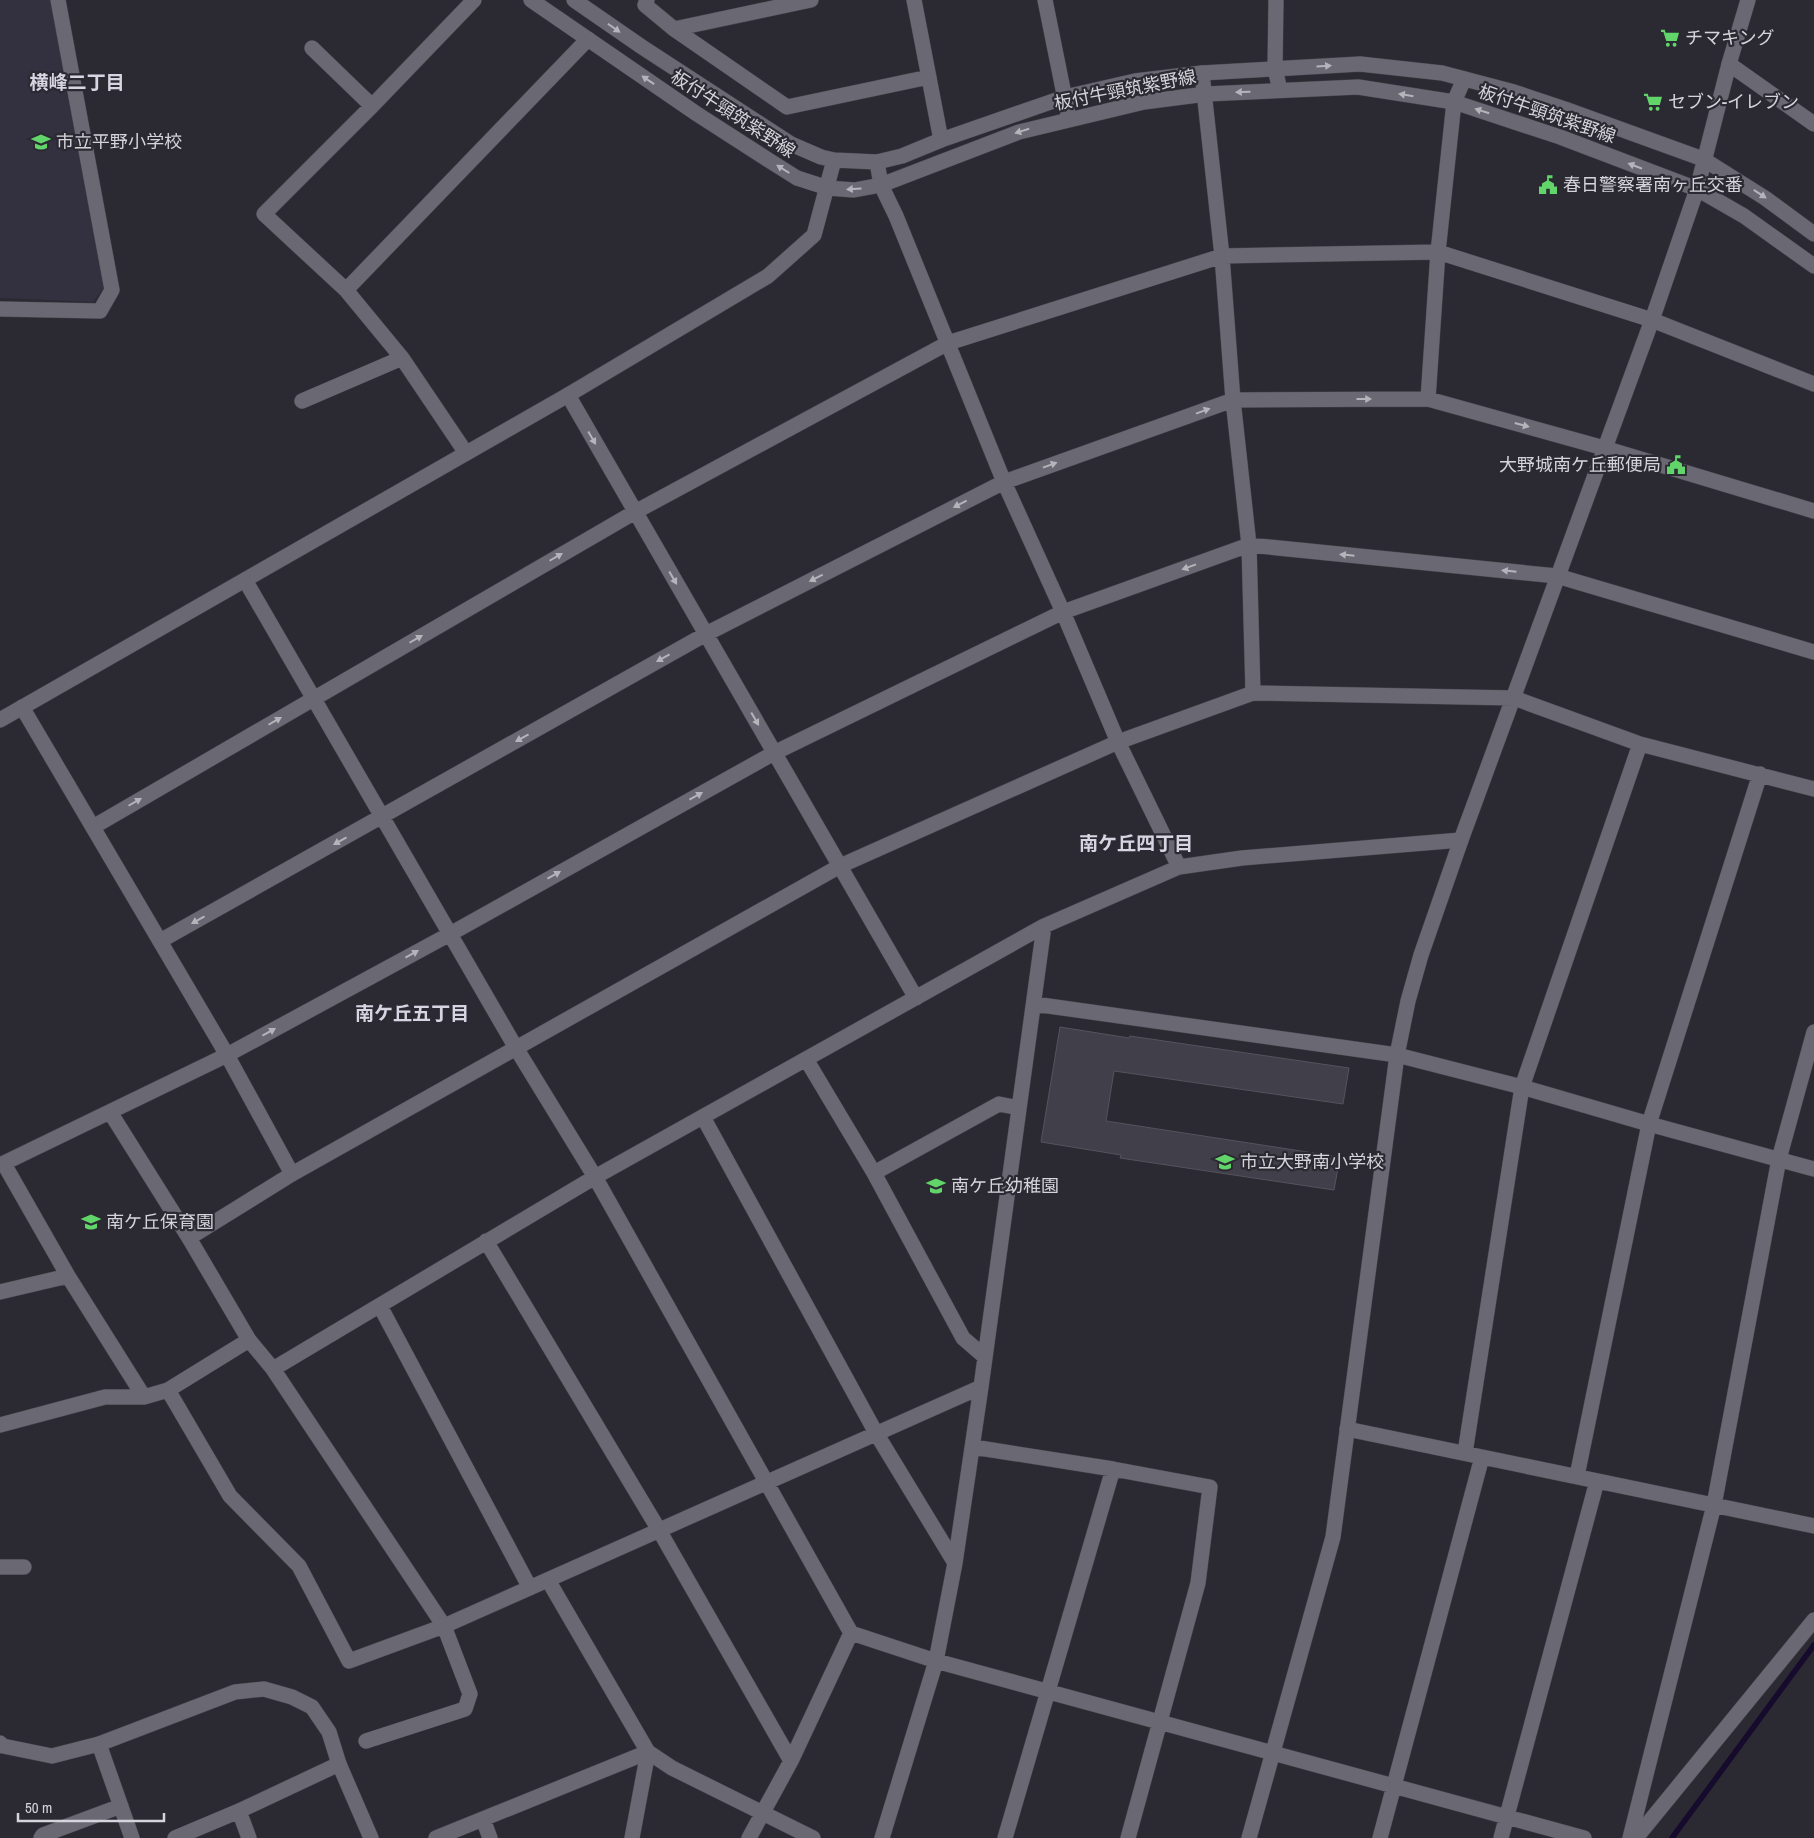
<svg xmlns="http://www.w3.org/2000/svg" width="1814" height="1838" font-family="'Archivo Narrow','Noto Sans JP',sans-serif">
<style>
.built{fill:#33303f}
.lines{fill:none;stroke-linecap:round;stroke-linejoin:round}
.stream{stroke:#160b2d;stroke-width:5.5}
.building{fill:#413f49;stroke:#55535d}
.street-casing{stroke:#45444b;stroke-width:16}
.secondary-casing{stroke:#45444b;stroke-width:16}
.street{stroke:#6a6973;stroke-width:15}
.secondary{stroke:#6a6973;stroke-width:15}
.oneway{fill:#b5b4bb}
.labels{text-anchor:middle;stroke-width:4.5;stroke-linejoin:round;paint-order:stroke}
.poi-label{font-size:18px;fill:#d5d4da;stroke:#2b2932;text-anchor:start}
.street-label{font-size:18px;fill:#d5d4da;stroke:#2b2932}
.neighbourhood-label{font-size:19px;font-weight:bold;fill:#d7d5e1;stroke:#2b2932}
</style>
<rect width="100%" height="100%" fill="#2b2932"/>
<!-- built -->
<path class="built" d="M 0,0 L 57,0 L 106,285 L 93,302 L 0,298 Z"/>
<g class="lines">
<!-- stream -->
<path class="stream" d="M 1672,1838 L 1814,1645"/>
</g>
<!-- building -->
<path class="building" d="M 1060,1027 L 1129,1038 L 1130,1036 L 1349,1068 L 1343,1104 L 1114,1071 L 1106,1121 L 1340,1157 L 1334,1190 L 1120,1158 L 1121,1155 L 1041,1142 Z"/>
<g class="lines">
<!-- street casing -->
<g class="street-casing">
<path id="street" d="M 647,0 L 645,5 L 674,29 L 787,107 L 929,77
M 914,0 L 941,140
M 1045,0 L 1069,119
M 1276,0 L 1275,69 L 1280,90
M 674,29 L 811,0
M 312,48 L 372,106
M 1729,64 L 1814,124
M 1202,73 L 1222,256 L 1233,400 L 1249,545 L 1253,693
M 877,162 L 881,185 L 896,216 L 1004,482 L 1063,612 L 1118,742 L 1179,867
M 346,290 L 588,39
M 0,309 L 100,311 L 112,290 L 58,0
M 402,358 L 346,290 L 264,214 L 372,106 L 474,0
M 568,395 L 916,998
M 1428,399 L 1438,252 L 1454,102 L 1464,79
M 302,401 L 402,358 L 466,453
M 245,580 L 516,1048 L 595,1177 L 851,1633 L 936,1661 L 1584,1838
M 1514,698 L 1640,744 L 1814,789
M 93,827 L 635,512 L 948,343 L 1222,256 L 1438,252 L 1652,320 L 1814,384
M 160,941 L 706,634 L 1004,482 L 1233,400 L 1428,399 L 1604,448 L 1814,511
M 1034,1004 L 1397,1055
M 806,1059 L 874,1173 L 963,1338 L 985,1357
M 110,1112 L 189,1238 L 249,1340 L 273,1369 L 444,1626 L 470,1694 L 465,1709 L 366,1741
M 703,1117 L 876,1433 L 955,1563
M 4,1164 L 68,1276 L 144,1397
M 0,1165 L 227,1055 L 450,934 L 774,753 L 1063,612 L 1249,545 L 1557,576 L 1814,652
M 874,1173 L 999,1104 L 1019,1108
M 189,1238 L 292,1174
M 486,1241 L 659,1530 L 791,1761
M 0,1292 L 68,1276
M 380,1306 L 530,1588
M 273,1369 L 595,1177 L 1044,926 L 1179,867 L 1242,858 L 1461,840
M 168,1390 L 249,1340
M 0,1425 L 105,1397 L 144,1397 L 168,1390 L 230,1496 L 299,1566 L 349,1661 L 444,1626 L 981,1387 L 1044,926
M 1347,1429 L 1814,1526
M 973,1447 L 1113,1469 L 1210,1487 L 1198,1583 L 1128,1838
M 1465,1453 L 1522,1087 L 1640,744
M 1577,1476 L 1649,1124 L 1760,774
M 0,1567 L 24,1567
M 548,1580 L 648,1752 L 672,1768 L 813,1838
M 99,1744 L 132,1838
M 239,1811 L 249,1838
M 483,1819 L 490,1838
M 41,1838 L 43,1835 L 121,1806
M 175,1838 L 239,1811 L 339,1764
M 436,1838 L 648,1752
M 632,1838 L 648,1752
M 749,1838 L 791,1761 L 851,1633
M 882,1838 L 936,1661 L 955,1563 L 981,1387
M 1005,1838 L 1113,1469
M 1380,1838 L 1482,1457
M 1501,1838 L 1597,1481
M 1630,1838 L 1714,1505 L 1779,1159 L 1814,1032
M 1636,1838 L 1814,1620"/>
</g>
<!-- secondary casing -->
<g class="secondary-casing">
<path id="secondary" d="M 531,0 L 697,114 L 770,161 L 797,178 L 828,188 L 854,190 L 881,185 L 1019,132 L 1144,102 L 1206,94 L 1358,87 L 1454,102 L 1560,137 L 1697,189 L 1744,216 L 1814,266
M 574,0 L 642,47 L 791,144 L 821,157 L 834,160 L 877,162 L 902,156 L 941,140 L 1065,97 L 1135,81 L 1202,73 L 1360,64 L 1442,73 L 1514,92 L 1565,109 L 1703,159 L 1765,198 L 1814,234
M 22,707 L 227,1055 L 292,1174 L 840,866 L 1118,742 L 1253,693 L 1514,698
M 0,720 L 568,395 L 768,276 L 814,235 L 834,160
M 1397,1055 L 1522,1087 L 1649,1124 L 1814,1169
M 0,1743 L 3,1746 L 52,1756 L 99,1744 L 235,1692 L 264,1689 L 292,1697 L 312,1707 L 329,1732 L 339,1764 L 371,1838
M 1249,1838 L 1333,1537 L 1397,1055 L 1408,1001 L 1421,955 L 1461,840 L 1652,320 L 1697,189 L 1729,64 L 1748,0"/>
</g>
<!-- street -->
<use href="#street" class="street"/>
<!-- secondary -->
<use href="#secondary" class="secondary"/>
</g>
<!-- one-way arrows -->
<defs><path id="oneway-solid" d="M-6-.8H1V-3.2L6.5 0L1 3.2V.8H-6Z" transform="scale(1.25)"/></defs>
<g class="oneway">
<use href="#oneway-solid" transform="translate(614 28) rotate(35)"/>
<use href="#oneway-solid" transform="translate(1324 66) rotate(-4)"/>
<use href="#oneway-solid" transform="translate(648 80) rotate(-146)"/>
<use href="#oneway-solid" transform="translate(1243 92) rotate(178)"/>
<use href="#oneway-solid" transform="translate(1406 95) rotate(-171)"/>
<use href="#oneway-solid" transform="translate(1482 111) rotate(-162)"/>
<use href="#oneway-solid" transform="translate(1022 131) rotate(163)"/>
<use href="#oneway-solid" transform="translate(1635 166) rotate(-159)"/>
<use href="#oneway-solid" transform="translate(783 169) rotate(-148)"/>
<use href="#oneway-solid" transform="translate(854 189) rotate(176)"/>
<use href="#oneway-solid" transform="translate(1760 194) rotate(33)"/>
<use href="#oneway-solid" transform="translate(1364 399)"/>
<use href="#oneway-solid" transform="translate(1203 411) rotate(-20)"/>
<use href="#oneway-solid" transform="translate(1522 425) rotate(15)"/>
<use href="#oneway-solid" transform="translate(592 438) rotate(60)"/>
<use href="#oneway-solid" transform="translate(1050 465) rotate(-20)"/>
<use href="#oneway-solid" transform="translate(960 504) rotate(153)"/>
<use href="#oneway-solid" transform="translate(1347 555) rotate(-174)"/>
<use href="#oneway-solid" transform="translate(556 557) rotate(-30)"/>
<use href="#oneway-solid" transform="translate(1189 567) rotate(160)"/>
<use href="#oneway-solid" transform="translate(1509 571) rotate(-174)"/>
<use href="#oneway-solid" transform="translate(673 578) rotate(60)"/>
<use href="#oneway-solid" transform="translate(816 578) rotate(153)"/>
<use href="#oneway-solid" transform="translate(416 639) rotate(-30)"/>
<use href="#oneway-solid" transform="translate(663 658) rotate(151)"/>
<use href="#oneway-solid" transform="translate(755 719) rotate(60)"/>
<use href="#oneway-solid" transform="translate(275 721) rotate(-30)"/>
<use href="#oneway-solid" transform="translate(522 738) rotate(151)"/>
<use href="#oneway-solid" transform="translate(696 796) rotate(-29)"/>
<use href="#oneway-solid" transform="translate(135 802) rotate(-30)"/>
<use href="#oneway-solid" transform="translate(340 841) rotate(151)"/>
<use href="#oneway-solid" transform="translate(554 875) rotate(-29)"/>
<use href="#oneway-solid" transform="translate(198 920) rotate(151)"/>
<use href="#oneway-solid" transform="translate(412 954) rotate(-29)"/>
<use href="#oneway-solid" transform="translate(269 1032) rotate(-29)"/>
</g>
<!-- icons -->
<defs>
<g id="supermarket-bare" transform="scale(1.5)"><path d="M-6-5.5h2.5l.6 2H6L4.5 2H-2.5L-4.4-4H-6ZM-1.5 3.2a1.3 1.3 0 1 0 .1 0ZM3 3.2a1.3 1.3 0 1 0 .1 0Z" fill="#61d46a" stroke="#2b2932" stroke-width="2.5" paint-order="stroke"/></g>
<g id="school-bare" transform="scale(1.5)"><path d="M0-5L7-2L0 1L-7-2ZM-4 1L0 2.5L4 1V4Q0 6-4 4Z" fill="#61d46a" stroke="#2b2932" stroke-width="2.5" paint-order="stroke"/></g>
<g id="civic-bare" transform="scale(1.5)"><path d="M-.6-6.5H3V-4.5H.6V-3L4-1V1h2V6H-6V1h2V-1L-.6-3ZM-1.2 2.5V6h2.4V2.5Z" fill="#61d46a" stroke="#2b2932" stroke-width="2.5" paint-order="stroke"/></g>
</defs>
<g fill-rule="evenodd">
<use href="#supermarket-bare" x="1670" y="38"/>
<use href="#supermarket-bare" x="1653" y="102"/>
<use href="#school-bare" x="41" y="142"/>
<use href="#civic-bare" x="1548" y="185"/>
<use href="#civic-bare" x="1676" y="465"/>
<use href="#school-bare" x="1225" y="1162"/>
<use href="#school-bare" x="936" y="1186"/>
<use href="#school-bare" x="91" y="1222"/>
</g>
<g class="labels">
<!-- poi labels -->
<g class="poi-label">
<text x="1685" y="44">チマキング</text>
<text x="1668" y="108">セブン-イレブン</text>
<text x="56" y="148">市立平野小学校</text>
<text x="1563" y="191">春日警察署南ヶ丘交番</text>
<text x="1661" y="471" text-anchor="end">大野城南ケ丘郵便局</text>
<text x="1240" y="1168">市立大野南小学校</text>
<text x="951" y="1192">南ケ丘幼稚園</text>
<text x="106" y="1228">南ケ丘保育園</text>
</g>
<!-- street labels -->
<g class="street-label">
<text transform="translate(1125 90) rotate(-11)" y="6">板付牛頸筑紫野線</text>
<text transform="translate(733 114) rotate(33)" y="6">板付牛頸筑紫野線</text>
<text transform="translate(1547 114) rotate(19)" y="6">板付牛頸筑紫野線</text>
</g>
<!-- neighbourhood labels -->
<g class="neighbourhood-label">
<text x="77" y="89">横峰二丁目</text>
<text x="1136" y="850">南ケ丘四丁目</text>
<text x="412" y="1020">南ケ丘五丁目</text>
</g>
</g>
<!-- scale -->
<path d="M18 1813v8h146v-8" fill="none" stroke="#d5d4da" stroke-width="2.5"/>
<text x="25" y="1813" font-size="15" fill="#d5d4da" stroke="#2b2932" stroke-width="4" paint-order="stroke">50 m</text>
</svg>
